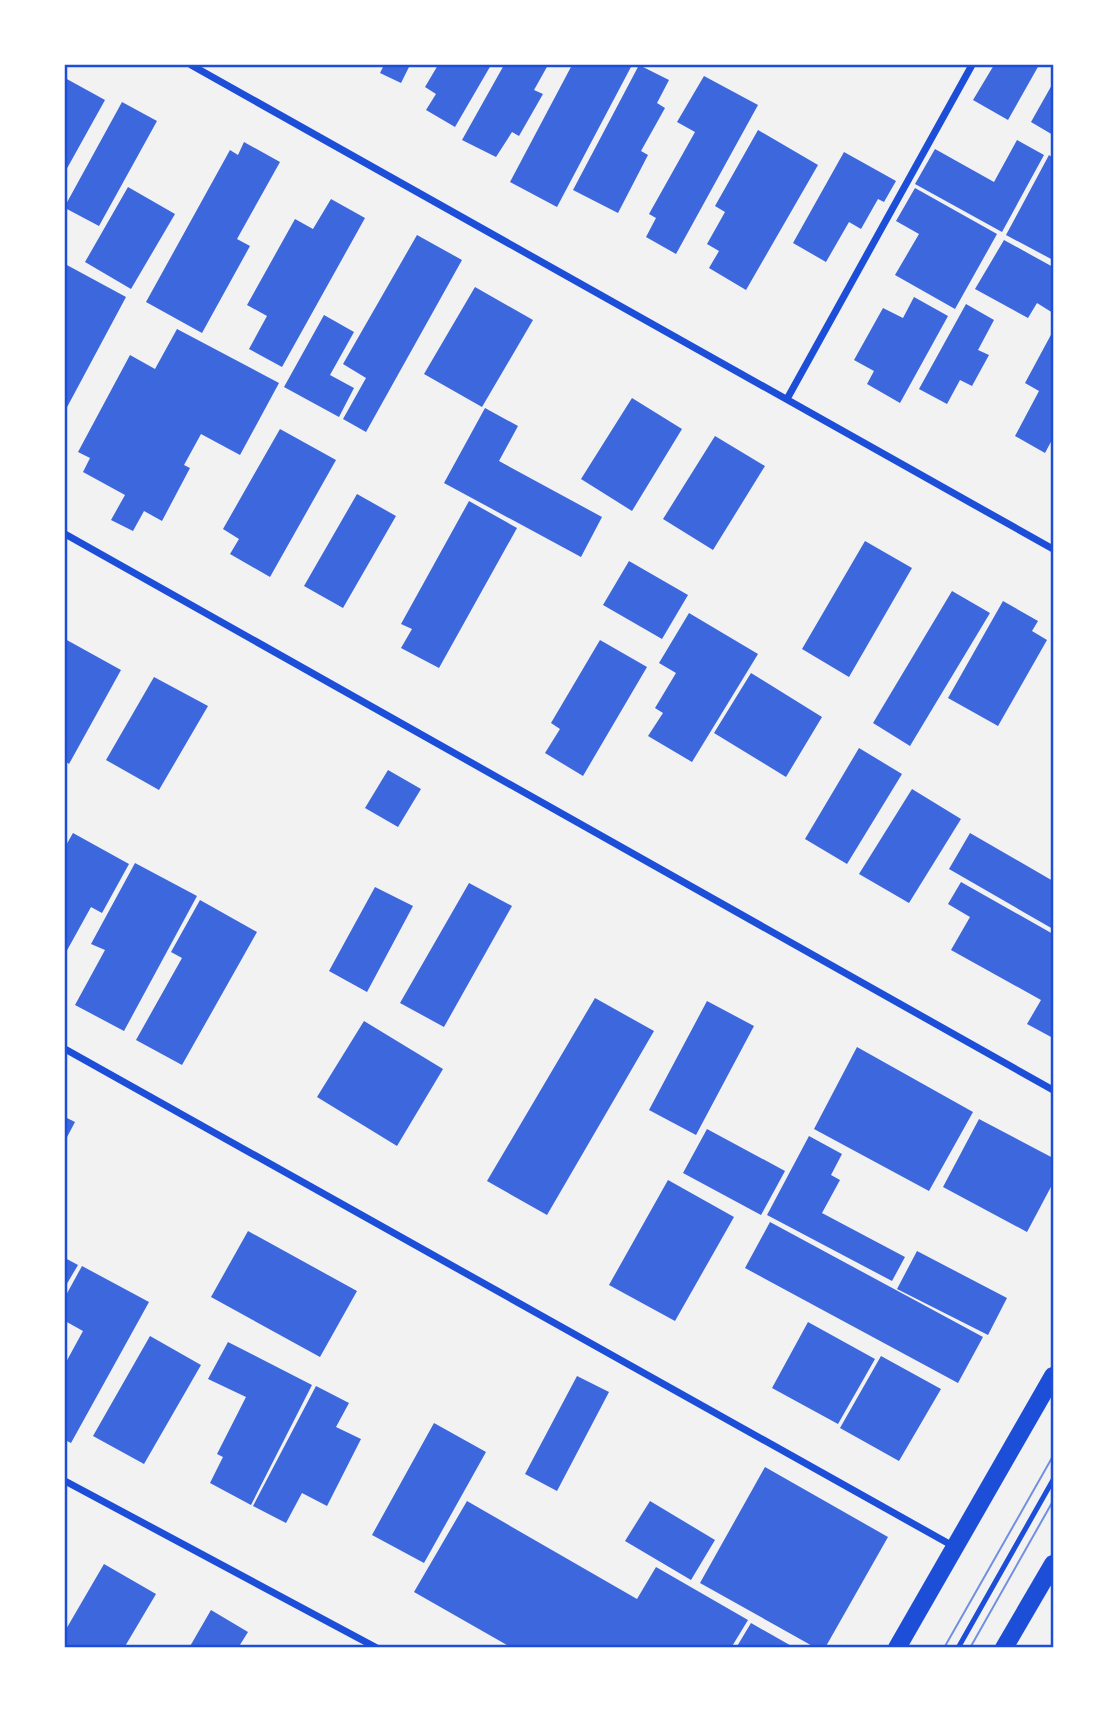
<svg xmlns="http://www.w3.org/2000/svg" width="1118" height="1713" font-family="Overpass,sans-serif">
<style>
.building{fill:#3d67dc}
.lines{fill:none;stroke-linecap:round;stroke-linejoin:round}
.service{stroke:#1d4ed8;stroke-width:5}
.minor{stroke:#1d4ed8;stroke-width:7}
.primary{stroke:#1d4ed8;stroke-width:18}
.tram{stroke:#7290e2;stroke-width:2}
.neatline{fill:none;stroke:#1d4ed8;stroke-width:2.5}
</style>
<rect width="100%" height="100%" fill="#f2f2f2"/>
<!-- building -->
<path class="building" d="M 384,65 L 410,65 L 401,83 L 380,73 Z
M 438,65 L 491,65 L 455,127 L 426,110 L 436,94 L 425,87 Z
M 504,65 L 548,65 L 534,90 L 543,94 L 519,136 L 512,132 L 496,157 L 462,140 Z
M 572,65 L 632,65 L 557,207 L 510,182 Z
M 639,65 L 669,80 L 657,103 L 665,108 L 641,151 L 648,155 L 618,213 L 573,190 Z
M 994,65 L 1039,65 L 1008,120 L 973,100 Z
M 704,76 L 758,105 L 676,254 L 646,237 L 656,218 L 649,214 L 695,132 L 677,122 Z
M 65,78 L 105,100 L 65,172 Z
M 1053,83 L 1053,135 L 1031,122 Z
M 122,102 L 157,121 L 99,226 L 65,208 L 65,206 Z
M 758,130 L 818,165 L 746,290 L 709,268 L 719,251 L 707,244 L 725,212 L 715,206 Z
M 1017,140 L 1044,155 L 1002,232 L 915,184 L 935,149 L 994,182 Z
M 244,142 L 280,162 L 237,239 L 250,246 L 202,333 L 146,302 L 230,150 L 238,155 Z
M 844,152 L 896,181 L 884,202 L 878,199 L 861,229 L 849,222 L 826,262 L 793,243 Z
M 1049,155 L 1053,158 L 1053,260 L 1006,235 Z
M 128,187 L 175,214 L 131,289 L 85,262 Z
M 915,188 L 997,234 L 955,309 L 895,275 L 919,234 L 896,221 Z
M 331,199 L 365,218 L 282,367 L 249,349 L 267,316 L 247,305 L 295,219 L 313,229 Z
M 417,235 L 462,260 L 366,432 L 343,419 L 366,378 L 343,364 Z
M 1004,240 L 1053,267 L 1053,313 L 1037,303 L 1028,318 L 975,289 Z
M 65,264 L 126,297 L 65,411 Z
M 475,287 L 533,320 L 482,407 L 424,374 Z
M 914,297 L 948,316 L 900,403 L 867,384 L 874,371 L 854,360 L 883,308 L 903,318 Z
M 966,304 L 994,320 L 978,350 L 989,355 L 972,386 L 960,380 L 947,404 L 919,389 Z
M 324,315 L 354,332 L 330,375 L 354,388 L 339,417 L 284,387 Z
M 177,329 L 279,383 L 240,455 L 201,434 L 184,465 L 190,468 L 162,521 L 144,511 L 133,531 L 111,520 L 125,495 L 83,472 L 90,458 L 78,452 L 130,355 L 155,369 Z
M 1053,331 L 1053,438 L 1045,453 L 1015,436 L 1039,391 L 1025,383 Z
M 632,398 L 682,429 L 632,511 L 581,479 Z
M 485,408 L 518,426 L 499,461 L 602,517 L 581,557 L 444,483 Z
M 280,429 L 336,460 L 270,577 L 230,554 L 239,539 L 223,529 Z
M 715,436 L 765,466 L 713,550 L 663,519 Z
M 357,494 L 396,516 L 343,608 L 304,586 Z
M 469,501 L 517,528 L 439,668 L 401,648 L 412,629 L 401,624 Z
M 865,541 L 912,568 L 849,677 L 802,649 Z
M 629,561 L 688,595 L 662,639 L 603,605 Z
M 952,591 L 990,613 L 910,746 L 873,723 Z
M 1003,601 L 1038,621 L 1032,631 L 1047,640 L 998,726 L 948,698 Z
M 689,613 L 758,654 L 692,762 L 648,736 L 663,713 L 655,708 L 676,673 L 659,663 Z
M 65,639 L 121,670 L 69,764 L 65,761 Z
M 600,640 L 647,667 L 583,776 L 545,753 L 560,729 L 551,723 Z
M 751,673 L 822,717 L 786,777 L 714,733 Z
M 154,677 L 208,706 L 159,790 L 106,760 Z
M 859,748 L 902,774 L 847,864 L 805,839 Z
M 388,770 L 421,789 L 398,827 L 365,808 Z
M 912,789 L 961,819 L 909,903 L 859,874 Z
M 73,833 L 129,864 L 102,913 L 91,907 L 65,954 L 65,847 Z
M 970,833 L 1053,881 L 1053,929 L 949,869 Z
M 135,863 L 197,896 L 124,1031 L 75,1005 L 105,950 L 91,944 Z
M 961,882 L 1053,934 L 1053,1038 L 1027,1024 L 1041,1000 L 951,950 L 970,917 L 948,904 Z
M 469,883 L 512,906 L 444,1027 L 400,1003 Z
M 375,887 L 413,906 L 367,992 L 329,971 Z
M 200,900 L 257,932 L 182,1065 L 136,1040 L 182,958 L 171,952 Z
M 595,998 L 654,1031 L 547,1215 L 487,1181 Z
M 707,1001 L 754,1026 L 696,1135 L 649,1110 Z
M 364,1021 L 443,1069 L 397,1146 L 317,1097 Z
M 857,1047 L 973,1112 L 929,1191 L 814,1129 Z
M 65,1117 L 75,1122 L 65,1141 Z
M 979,1119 L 1053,1158 L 1053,1183 L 1027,1232 L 943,1187 Z
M 707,1129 L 785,1171 L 761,1215 L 683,1173 Z
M 809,1136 L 842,1154 L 831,1175 L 840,1180 L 822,1213 L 905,1257 L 892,1281 L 767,1215 Z
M 668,1180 L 734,1217 L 675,1321 L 609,1285 Z
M 770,1222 L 983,1337 L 958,1383 L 745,1268 Z
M 248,1231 L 357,1291 L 320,1357 L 211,1297 Z
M 917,1251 L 1007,1298 L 988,1335 L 897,1289 Z
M 65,1258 L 78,1265 L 65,1287 Z
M 82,1266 L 149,1302 L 71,1443 L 65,1440 L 65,1364 L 83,1331 L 65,1321 L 65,1297 Z
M 808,1322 L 875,1359 L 838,1424 L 772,1388 Z
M 150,1336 L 201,1365 L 144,1464 L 93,1436 Z
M 228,1342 L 312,1385 L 251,1505 L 210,1483 L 223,1457 L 217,1454 L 246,1397 L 208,1379 Z
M 881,1356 L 941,1389 L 899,1461 L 840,1428 Z
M 577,1376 L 609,1392 L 557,1491 L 525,1474 Z
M 316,1386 L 349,1403 L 336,1427 L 361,1439 L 327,1506 L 302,1493 L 286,1523 L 253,1506 Z
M 434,1423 L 486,1452 L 424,1563 L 372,1535 Z
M 765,1467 L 888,1537 L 825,1648 L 816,1648 L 700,1583 Z
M 467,1501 L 637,1599 L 656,1567 L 748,1620 L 731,1648 L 512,1648 L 414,1592 Z
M 650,1501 L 715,1540 L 691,1580 L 625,1541 Z
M 104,1564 L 156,1594 L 124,1648 L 65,1648 L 65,1631 Z
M 211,1610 L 248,1632 L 238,1648 L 189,1648 Z
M 751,1623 L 795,1648 L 736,1648 Z"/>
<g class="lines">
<!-- service -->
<path class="service" d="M 958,1648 L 1053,1480"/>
<!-- minor -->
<path class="minor" d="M 191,65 L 1053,549
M 787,399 L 972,65
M 65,534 L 1053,1090
M 65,1049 L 953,1546
M 65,1481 L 377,1648"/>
<!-- primary -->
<path class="primary" d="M 897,1648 L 1053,1376
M 1004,1648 L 1053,1564"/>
<!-- tram -->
<path class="tram" d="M 944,1648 L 1053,1456
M 970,1648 L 1053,1501"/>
</g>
<!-- border -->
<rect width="1118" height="1713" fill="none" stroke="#ffffff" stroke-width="133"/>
<rect x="66" y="66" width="986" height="1580" class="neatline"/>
</svg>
